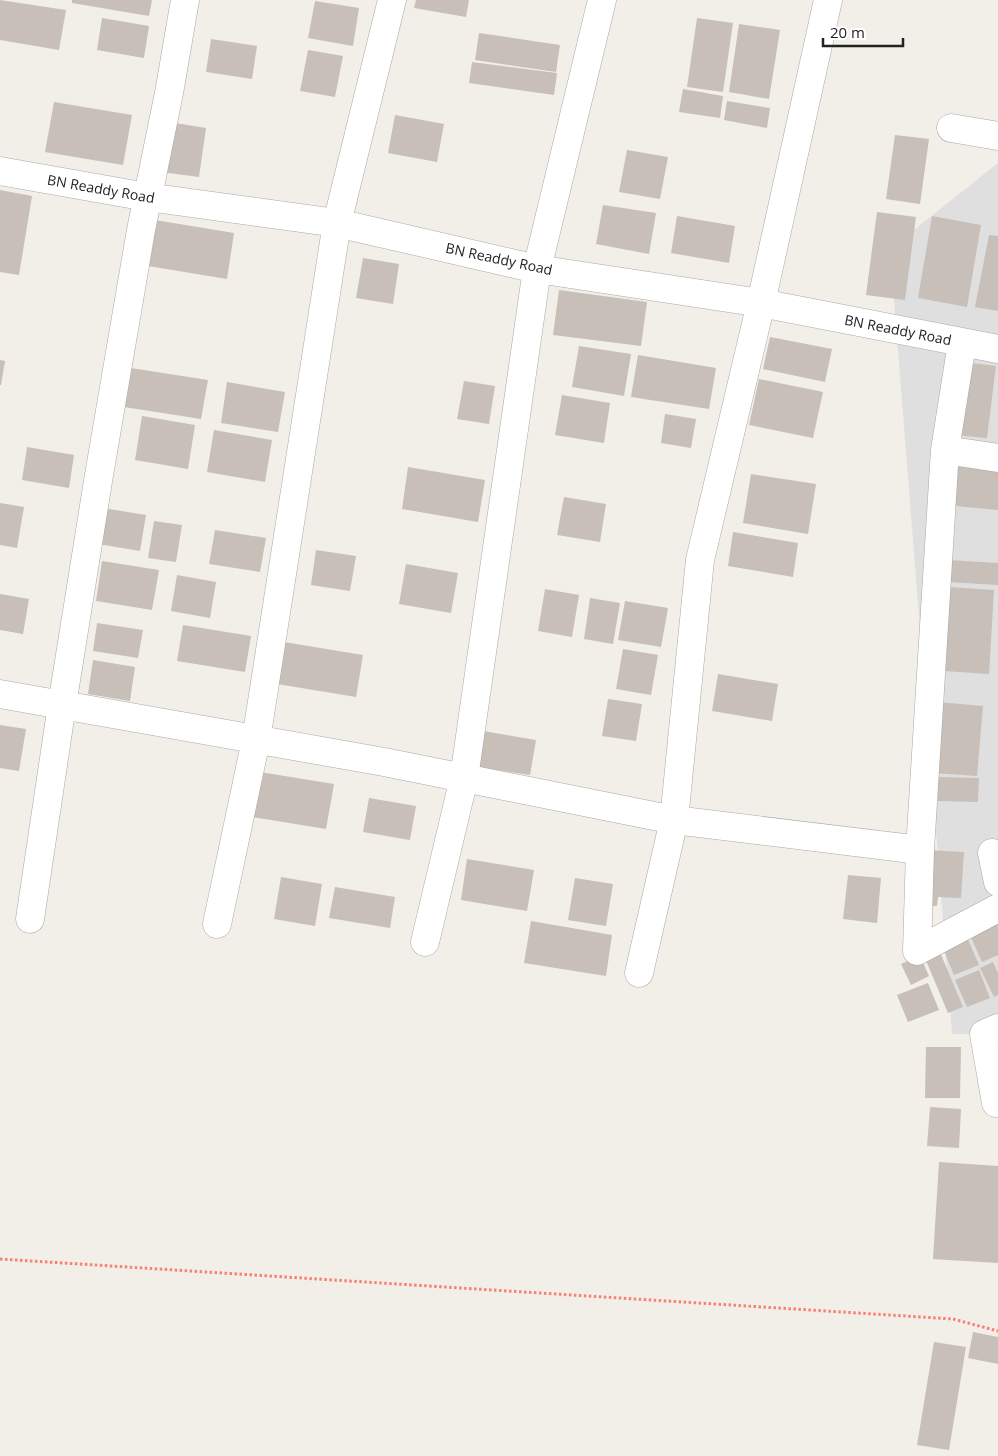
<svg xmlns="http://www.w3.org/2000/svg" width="998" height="1456" font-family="'Open Sans',sans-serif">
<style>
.residential{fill:#e0dfdf}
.building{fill:#c7bfb8}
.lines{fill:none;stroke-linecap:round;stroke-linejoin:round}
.minor-casing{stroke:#a9a9a9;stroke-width:29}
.path{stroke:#fa8072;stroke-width:3;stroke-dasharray:2.5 2.5;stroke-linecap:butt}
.minor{stroke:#fff;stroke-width:28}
.labels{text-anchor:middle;stroke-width:4.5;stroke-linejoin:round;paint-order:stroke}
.street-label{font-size:14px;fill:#222;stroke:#fff}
</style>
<rect width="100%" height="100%" fill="#f2efe9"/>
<!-- residential -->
<path class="residential" d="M 998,163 L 998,1034 L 952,1034 L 890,249 Z"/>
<!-- building -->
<path class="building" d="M 0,0 L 66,10 L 59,50 L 0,40 Z
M 72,0 L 152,0 L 149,16 L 72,3 Z
M 416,0 L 469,0 L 466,17 L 414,8 Z
M 315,1 L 359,8 L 353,46 L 308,38 Z
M 102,18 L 149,26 L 144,58 L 97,50 Z
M 697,18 L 733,23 L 723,92 L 687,87 Z
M 739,24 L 780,30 L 769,99 L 729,92 Z
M 479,33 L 560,45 L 556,72 L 475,60 Z
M 211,39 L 257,46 L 252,79 L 206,72 Z
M 308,50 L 343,56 L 335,97 L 300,91 Z
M 472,62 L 557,73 L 554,95 L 469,83 Z
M 683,89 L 723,96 L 720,118 L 679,112 Z
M 727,101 L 770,108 L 767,128 L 724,120 Z
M 54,102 L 132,115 L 123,165 L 45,152 Z
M 395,115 L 444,124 L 437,162 L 388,153 Z
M 169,122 L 206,128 L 199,177 L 161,172 Z
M 895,135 L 929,139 L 920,204 L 886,199 Z
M 627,150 L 668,157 L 660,199 L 619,192 Z
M 0,190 L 32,196 L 19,275 L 0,272 Z
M 603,205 L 656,213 L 649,254 L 596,244 Z
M 877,212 L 916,217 L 905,300 L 866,295 Z
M 677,216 L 735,226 L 729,263 L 671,253 Z
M 932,216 L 981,225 L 967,307 L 918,298 Z
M 149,219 L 234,233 L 227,279 L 142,265 Z
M 989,235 L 998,236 L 998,311 L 975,307 Z
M 363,258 L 399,264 L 393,304 L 356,298 Z
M 559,290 L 647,302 L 641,346 L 553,335 Z
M 770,337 L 832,349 L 825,382 L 763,369 Z
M 579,346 L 631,354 L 624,396 L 572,387 Z
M 638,355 L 716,368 L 709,409 L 631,397 Z
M 0,360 L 5,361 L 1,385 L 0,385 Z
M 963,362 L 996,366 L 987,438 L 954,435 Z
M 131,368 L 208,380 L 201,419 L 124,407 Z
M 759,379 L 823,392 L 813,438 L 749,425 Z
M 464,381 L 495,386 L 489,424 L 457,419 Z
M 227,382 L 285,392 L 278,432 L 221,423 Z
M 562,395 L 610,403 L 604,443 L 555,435 Z
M 665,414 L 696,419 L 691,448 L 661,443 Z
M 142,416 L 195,425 L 188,469 L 135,460 Z
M 214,430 L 272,440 L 265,482 L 207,472 Z
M 27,447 L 74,455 L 69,488 L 22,480 Z
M 957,465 L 998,468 L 998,510 L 955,506 Z
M 408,467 L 485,480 L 478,522 L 402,509 Z
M 751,474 L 816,484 L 808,534 L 743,523 Z
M 564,497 L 606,504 L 600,542 L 557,535 Z
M 0,503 L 24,507 L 17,548 L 0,545 Z
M 97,507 L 146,515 L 140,551 L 92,543 Z
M 154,521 L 182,525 L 176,562 L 148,558 Z
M 215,530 L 266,538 L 260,572 L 209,564 Z
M 733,532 L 798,543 L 793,577 L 728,566 Z
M 316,550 L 356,556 L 350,591 L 311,585 Z
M 949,560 L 998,563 L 998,585 L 947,582 Z
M 102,561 L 159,570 L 152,610 L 96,601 Z
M 406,564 L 458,573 L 451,613 L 399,604 Z
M 177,575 L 216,582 L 210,618 L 171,611 Z
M 950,587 L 994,590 L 989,674 L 944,671 Z
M 545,589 L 579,595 L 572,637 L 538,631 Z
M 0,594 L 29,599 L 23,634 L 0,630 Z
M 590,598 L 620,603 L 613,644 L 584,639 Z
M 625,601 L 668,608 L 661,647 L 618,640 Z
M 97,623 L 143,630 L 138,658 L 93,651 Z
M 183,625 L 251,636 L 245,672 L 177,661 Z
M 284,642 L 363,655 L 356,697 L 277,684 Z
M 623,649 L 658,655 L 651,695 L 616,689 Z
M 93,660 L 135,667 L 130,701 L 88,694 Z
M 718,674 L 778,684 L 772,721 L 712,711 Z
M 608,699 L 642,704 L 636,741 L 602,736 Z
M 938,702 L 983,706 L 977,776 L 933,773 Z
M 0,725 L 26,729 L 19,771 L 0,768 Z
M 483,731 L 536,740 L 530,775 L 477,767 Z
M 254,771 L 334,784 L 326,829 L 247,816 Z
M 938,777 L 979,778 L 978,802 L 938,801 Z
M 369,798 L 416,806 L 410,840 L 363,832 Z
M 927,850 L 964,852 L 961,898 L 938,897 L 937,906 L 924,906 Z
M 467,859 L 534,870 L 527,911 L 461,900 Z
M 848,875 L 881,878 L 877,923 L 843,919 Z
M 281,877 L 322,884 L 315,926 L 274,919 Z
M 575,878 L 613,884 L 606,926 L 568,920 Z
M 335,887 L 395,897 L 390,928 L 329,918 Z
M 998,912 L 998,955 L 982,962 L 966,926 Z
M 531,921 L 612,935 L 606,976 L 524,963 Z
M 964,930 L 979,965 L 954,975 L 940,941 Z
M 937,945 L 963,1007 L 948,1013 L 922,951 Z
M 920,956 L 929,976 L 911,985 L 901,964 Z
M 993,962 L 998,973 L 998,995 L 994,997 L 980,968 Z
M 979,970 L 990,998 L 967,1007 L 955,980 Z
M 928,983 L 939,1010 L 908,1022 L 897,995 Z
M 926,1047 L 961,1047 L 960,1098 L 925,1098 Z
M 930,1107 L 961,1109 L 959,1148 L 927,1146 Z
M 939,1162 L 998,1166 L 998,1263 L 933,1259 Z
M 973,1332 L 998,1337 L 998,1364 L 968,1358 Z
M 934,1342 L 966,1347 L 949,1450 L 917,1445 Z"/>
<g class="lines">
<!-- minor casing -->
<g class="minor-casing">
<path id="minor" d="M 951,128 L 998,136
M 0,171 L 147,197 L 337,223 L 537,269 L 761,303 L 998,349
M 962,343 L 945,450 L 920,850 L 917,951 L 998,908
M 945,450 L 998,458
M 0,694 L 384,762 L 674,820 L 920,850
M 992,853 L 998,882
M 30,919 L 62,705 L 99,475 L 141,230 L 169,93 L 185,0
M 217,924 L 256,740 L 337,223 L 392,0
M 425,942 L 464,778 L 537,269 L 602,0
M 639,973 L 674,820 L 700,560 L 761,303 L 828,0
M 998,1028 L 984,1034 L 996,1103 L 998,1103"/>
</g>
<!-- path -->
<path class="path" d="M 0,1259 L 953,1319 L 998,1331"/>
<!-- minor -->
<use href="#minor" class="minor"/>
</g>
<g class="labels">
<!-- street labels -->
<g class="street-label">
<text transform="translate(101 189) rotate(10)" y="5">BN Readdy Road</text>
<text transform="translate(499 259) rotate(12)" y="5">BN Readdy Road</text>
<text transform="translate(898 330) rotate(11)" y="5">BN Readdy Road</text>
</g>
</g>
<!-- scale -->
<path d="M823 38v8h80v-8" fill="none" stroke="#222222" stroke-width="2.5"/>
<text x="830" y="38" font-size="15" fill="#222222" stroke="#ffffff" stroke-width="4" paint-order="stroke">20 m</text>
</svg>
